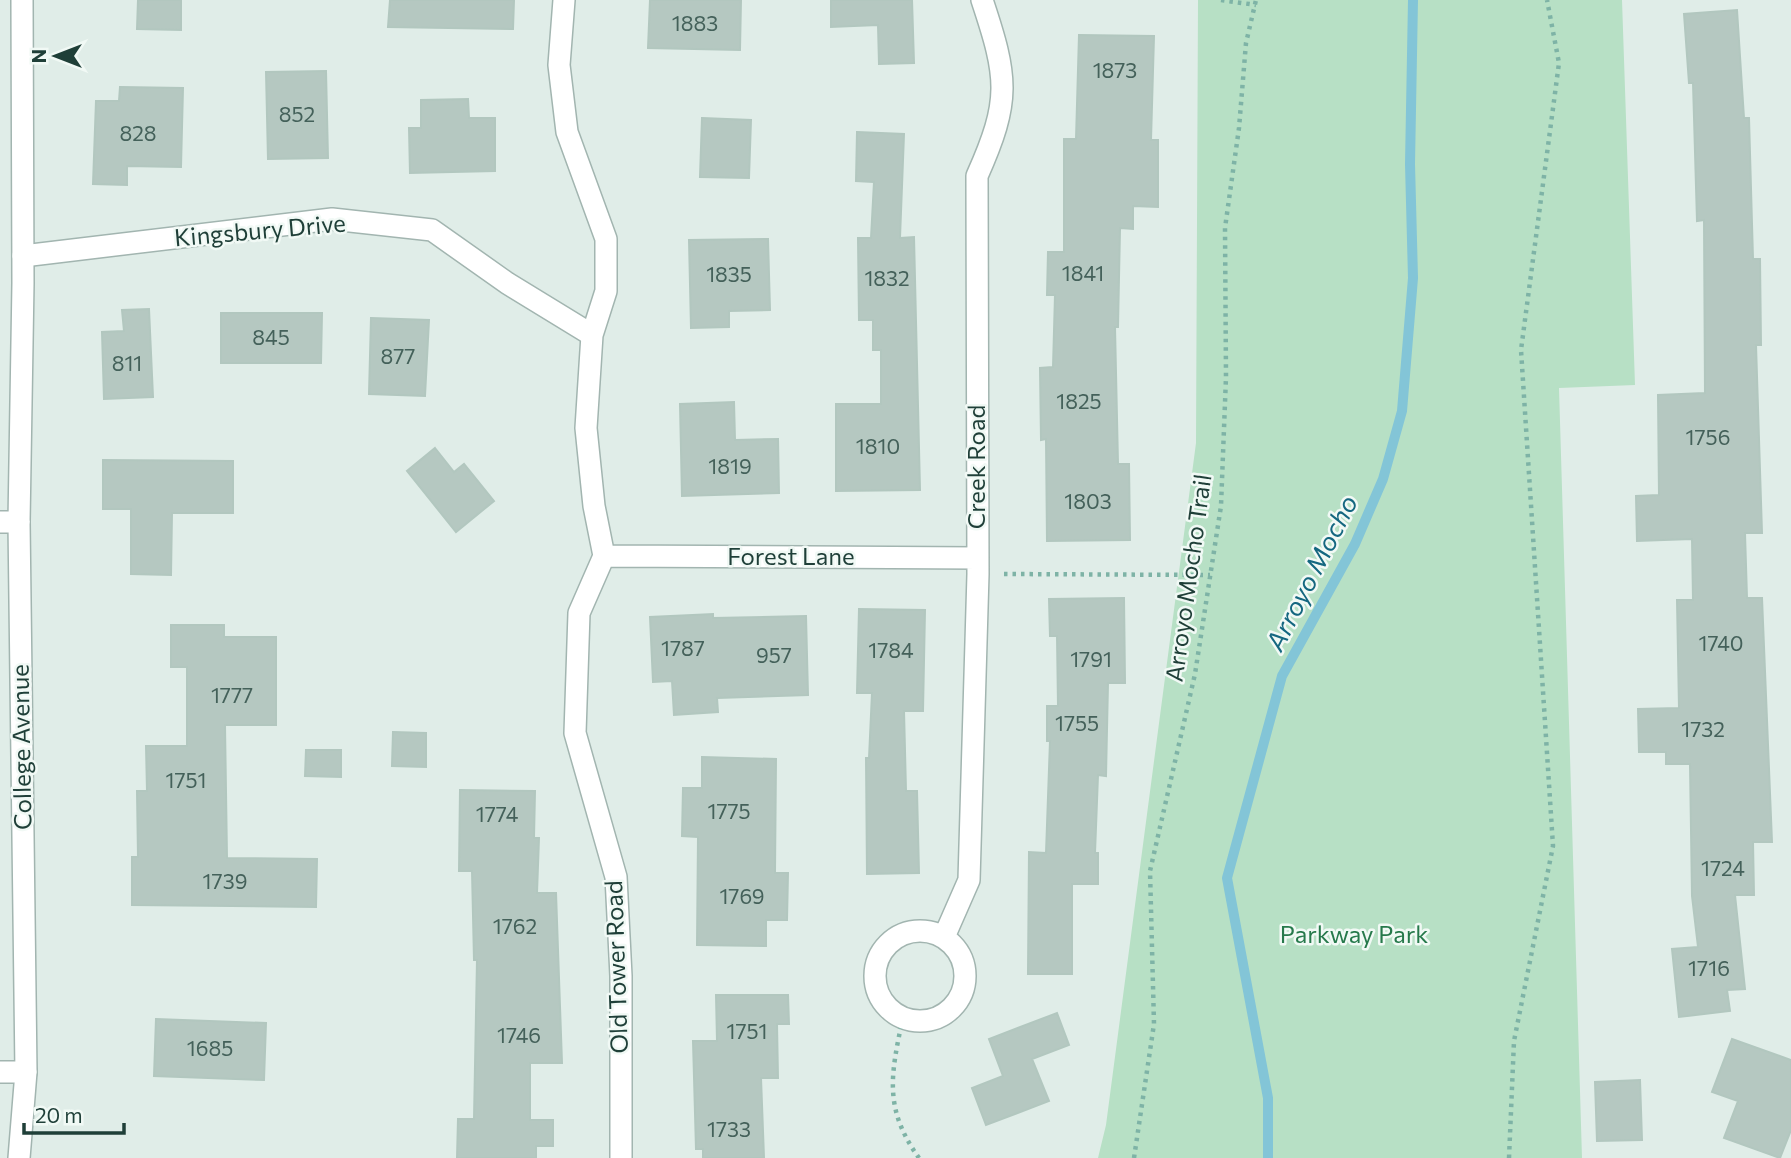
<svg xmlns="http://www.w3.org/2000/svg" width="1791" height="1158" font-family="Commissioner,sans-serif">
<style>
.green{fill:#b7e0c5}
.lines{fill:none;stroke-linecap:round;stroke-linejoin:round}
.stream{stroke:#83c5d7;stroke-width:10}
.building{fill:#b5c8c1;stroke:#b2c7bf;stroke-width:2}
.minor-casing{stroke:#a2b5b0;stroke-width:24}
.tertiary-casing{stroke:#a2b5b0;stroke-width:24}
.path{stroke:#7eb3a6;stroke-width:4.5;stroke-dasharray:3.5 5;stroke-linecap:butt}
.minor{stroke:#fff;stroke-width:21}
.tertiary{stroke:#fff;stroke-width:21}
.labels{text-anchor:middle;stroke-width:5;stroke-linejoin:round;paint-order:stroke}
.number-label{font-size:21px;fill:#44615a}
.street-label{font-size:24px;fill:#1f3f38;stroke:#f1f9f5}
.park-label{font-size:24px;fill:#26794b;stroke:#f1f9f5}
.water-label{font-size:26px;font-style:italic;fill:#146780;stroke:#f1f9f5}
</style>
<rect width="100%" height="100%" fill="#e0ede8"/>
<!-- green -->
<path class="green" d="M 1198,0 L 1622,0 L 1635,385 L 1559,388 L 1582,1158 L 1098,1158 L 1106,1125 L 1196,443 Z"/>
<g class="lines">
<!-- stream -->
<path class="stream" d="M 1268,1158 L 1268,1098 L 1227,878 L 1282,676 L 1355,544 L 1383,479 L 1402,411 L 1413,278 L 1410,164 L 1413,0"/>
</g>
<!-- building -->
<path class="building" d="M 138,0 L 181,0 L 181,30 L 137,29 Z
M 390,0 L 514,0 L 513,29 L 388,27 Z
M 650,0 L 741,0 L 740,50 L 648,48 Z
M 831,0 L 912,0 L 914,63 L 879,64 L 878,25 L 831,27 Z
M 1737,10 L 1744,118 L 1749,118 L 1753,259 L 1760,259 L 1761,345 L 1756,345 L 1762,533 L 1745,533 L 1747,598 L 1762,598 L 1772,842 L 1753,842 L 1754,895 L 1735,895 L 1745,989 L 1727,990 L 1730,1011 L 1679,1017 L 1672,949 L 1698,947 L 1692,896 L 1690,764 L 1666,764 L 1666,752 L 1639,752 L 1638,709 L 1679,708 L 1677,600 L 1693,600 L 1692,539 L 1637,541 L 1636,496 L 1659,495 L 1658,395 L 1705,393 L 1704,220 L 1697,221 L 1693,83 L 1689,83 L 1684,14 Z
M 1079,35 L 1154,36 L 1151,140 L 1158,140 L 1158,207 L 1133,206 L 1133,229 L 1120,228 L 1118,327 L 1115,327 L 1118,464 L 1129,464 L 1130,540 L 1047,541 L 1046,439 L 1041,440 L 1040,368 L 1053,367 L 1055,295 L 1047,295 L 1048,252 L 1064,252 L 1064,139 L 1076,139 Z
M 326,71 L 328,158 L 268,159 L 266,72 Z
M 120,87 L 183,88 L 181,167 L 127,166 L 127,185 L 93,184 L 96,101 L 119,101 Z
M 468,99 L 469,118 L 495,118 L 495,171 L 410,173 L 409,128 L 421,128 L 421,100 Z
M 702,118 L 751,120 L 749,178 L 700,177 Z
M 857,132 L 904,134 L 900,238 L 914,237 L 920,490 L 836,491 L 836,404 L 881,404 L 881,350 L 873,350 L 873,320 L 859,320 L 858,238 L 871,238 L 874,182 L 856,181 Z
M 768,239 L 770,310 L 729,311 L 729,327 L 691,328 L 689,240 Z
M 149,309 L 153,397 L 104,399 L 102,332 L 124,331 L 122,310 Z
M 221,313 L 322,313 L 321,363 L 221,363 Z
M 371,318 L 429,320 L 425,396 L 369,394 Z
M 734,402 L 735,440 L 778,439 L 779,493 L 682,496 L 680,404 Z
M 435,448 L 454,472 L 464,464 L 494,501 L 456,532 L 407,471 Z
M 103,460 L 233,461 L 233,513 L 172,513 L 171,575 L 131,574 L 131,509 L 103,509 Z
M 1124,598 L 1125,683 L 1108,683 L 1106,776 L 1098,775 L 1095,853 L 1098,853 L 1098,884 L 1072,884 L 1072,974 L 1028,974 L 1029,852 L 1046,853 L 1050,741 L 1047,741 L 1047,706 L 1058,706 L 1057,636 L 1050,636 L 1049,599 Z
M 859,609 L 925,610 L 923,711 L 904,711 L 906,791 L 917,791 L 919,873 L 867,874 L 866,758 L 869,758 L 872,693 L 857,693 Z
M 713,614 L 713,618 L 806,616 L 808,695 L 717,698 L 718,712 L 674,715 L 672,681 L 653,682 L 650,617 Z
M 171,625 L 224,625 L 224,637 L 276,637 L 276,725 L 225,725 L 227,858 L 317,859 L 316,907 L 132,905 L 132,857 L 138,857 L 137,791 L 147,791 L 146,746 L 187,746 L 187,667 L 171,667 Z
M 393,732 L 426,733 L 426,767 L 392,766 Z
M 306,750 L 341,750 L 341,777 L 305,776 Z
M 702,757 L 776,759 L 775,873 L 788,873 L 787,920 L 766,920 L 766,946 L 697,945 L 698,837 L 682,836 L 683,788 L 702,788 Z
M 460,790 L 535,791 L 534,838 L 539,838 L 537,893 L 556,893 L 562,1063 L 530,1063 L 530,1120 L 553,1120 L 553,1146 L 536,1146 L 536,1158 L 457,1158 L 458,1119 L 474,1119 L 477,960 L 474,960 L 472,871 L 459,871 Z
M 716,995 L 788,995 L 789,1024 L 777,1024 L 778,1078 L 761,1078 L 764,1158 L 703,1158 L 703,1149 L 696,1149 L 693,1041 L 717,1041 Z
M 1057,1013 L 1069,1045 L 1032,1059 L 1049,1101 L 986,1125 L 972,1088 L 1003,1076 L 989,1039 Z
M 156,1019 L 266,1023 L 264,1080 L 154,1076 Z
M 1732,1039 L 1791,1060 L 1791,1130 L 1780,1158 L 1724,1138 L 1738,1101 L 1712,1092 Z
M 1640,1080 L 1642,1140 L 1597,1141 L 1595,1082 Z"/>
<g class="lines">
<!-- minor casing -->
<g class="minor-casing">
<path id="minor" d="M 564,0 L 559,65 L 567,132 L 606,239 L 606,291 L 592,335 L 586,428 L 594,506 L 604,556 L 579,613 L 575,733 L 616,877 L 621,976 L 621,1158
M 23,256 L 332,219 L 432,230 L 507,283 L 592,335
M 0,522 L 19,522
M 604,556 L 978,558
M875 976a45 45 0 1 1 90 0a45 45 0 1 1-90 0Z
M 944,937 L 969,880 L 978,574 L 977,176 C 1011,100 1008,78 982,0
M 0,1072 L 26,1072"/>
</g>
<!-- tertiary casing -->
<g class="tertiary-casing">
<path id="tertiary" d="M 19,1158 L 26,1072 L 19,522 L 23,283 L 22,0"/>
</g>
<!-- path -->
<path class="path" d="M 1221,0 L 1256,5
M 1004,574 L 1210,575
M 903,1017 C 891,1074 883,1108 919,1158
M 1134,1158 L 1154,1024 L 1150,871 L 1195,674 L 1221,506 L 1226,377 L 1225,228 L 1239,128 L 1246,43 L 1256,0
M 1509,1158 L 1514,1041 L 1553,846 L 1521,350 L 1559,63 L 1547,0"/>
<!-- minor -->
<use href="#minor" class="minor"/>
<!-- tertiary -->
<use href="#tertiary" class="tertiary"/>
</g>
<g class="labels">
<!-- number labels -->
<g class="number-label">
<text x="695" y="31">1883</text>
<text x="1115" y="78">1873</text>
<text x="297" y="122">852</text>
<text x="138" y="141">828</text>
<text x="1083" y="281">1841</text>
<text x="729" y="282">1835</text>
<text x="887" y="286">1832</text>
<text x="271" y="345">845</text>
<text x="398" y="364">877</text>
<text x="127" y="371">811</text>
<text x="1079" y="409">1825</text>
<text x="1708" y="445">1756</text>
<text x="878" y="454">1810</text>
<text x="730" y="474">1819</text>
<text x="1088" y="509">1803</text>
<text x="1721" y="651">1740</text>
<text x="683" y="656">1787</text>
<text x="891" y="658">1784</text>
<text x="774" y="663">957</text>
<text x="1091" y="667">1791</text>
<text x="232" y="703">1777</text>
<text x="1077" y="731">1755</text>
<text x="1703" y="737">1732</text>
<text x="186" y="788">1751</text>
<text x="729" y="819">1775</text>
<text x="497" y="822">1774</text>
<text x="1723" y="876">1724</text>
<text x="225" y="889">1739</text>
<text x="742" y="904">1769</text>
<text x="515" y="934">1762</text>
<text x="1709" y="976">1716</text>
<text x="747" y="1039">1751</text>
<text x="519" y="1043">1746</text>
<text x="210" y="1056">1685</text>
<text x="729" y="1137">1733</text>
</g>
<!-- street labels -->
<g class="street-label">
<text transform="translate(260 231) rotate(-5)" y="8">Kingsbury Drive</text>
<text transform="translate(977 467) rotate(-90)" y="8">Creek Road</text>
<text x="791" y="565">Forest Lane</text>
<text transform="translate(1189 578) rotate(-82)" y="8">Arroyo Mocho Trail</text>
<text transform="translate(22 747) rotate(-91)" y="8">College Avenue</text>
<text transform="translate(617 967) rotate(-92)" y="8">Old Tower Road</text>
</g>
<!-- park labels -->
<g class="park-label">
<text x="1354" y="943">Parkway Park</text>
</g>
<!-- water labels -->
<g class="water-label">
<text transform="translate(1312 573) rotate(-63)" y="9">Arroyo Mocho</text>
</g>
</g>
<!-- north arrow -->
<g transform="translate(56 56) rotate(270)" stroke="#f1f9f5" stroke-width="5" paint-order="stroke">
<path d="M0-5L12 26L0 18L-12 26Z" fill="#1f3f38"/>
<text y="-10" font-size="19" font-weight="bold" text-anchor="middle" fill="#1f3f38">N</text>
</g>
<!-- scale -->
<path d="M24 1123v10h100v-10" fill="none" stroke="#1f3f38" stroke-width="3.5"/>
<text x="35" y="1123" font-size="21" fill="#1f3f38" stroke="#f1f9f5" stroke-width="5" paint-order="stroke">20 m</text>
</svg>
